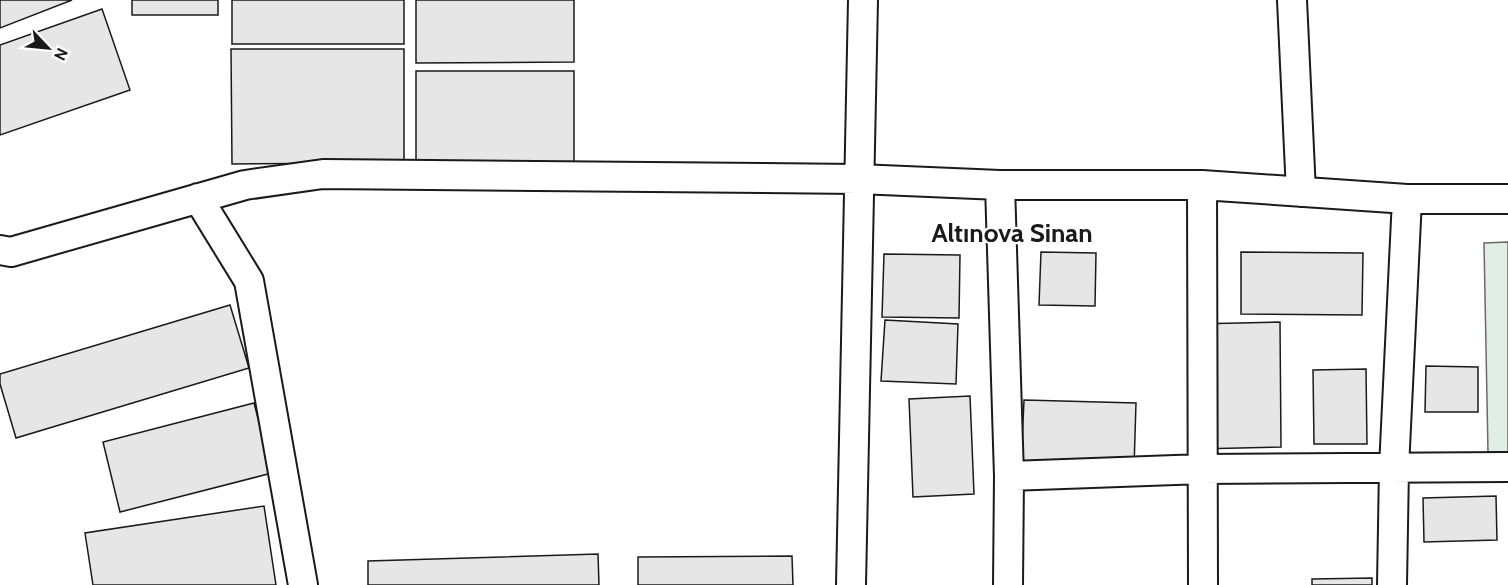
<svg xmlns="http://www.w3.org/2000/svg" width="1508" height="585" font-family="Cabin,sans-serif">
<style>
.green{fill:#e0efe3;stroke:#6a6a6a;stroke-width:1.5}
.building{fill:#e6e6e6;stroke:#1a1a1a;stroke-width:1.5}
.lines{fill:none;stroke-linecap:round;stroke-linejoin:round}
.minor-casing{stroke:#1a1a1a;stroke-width:32}
.minor{stroke:#fff;stroke-width:28}
.labels{text-anchor:middle;stroke-width:4.5;stroke-linejoin:round;paint-order:stroke}
.district-label{font-size:26px;font-weight:bold;fill:#1a1a1a;stroke:#fff}
</style>
<rect width="100%" height="100%" fill="#fff"/>
<!-- green -->
<path class="green" d="M 1508,242 L 1508,452 L 1488,452 L 1484,243 Z"/>
<!-- building -->
<path class="building" d="M 0,0 L 72,0 L 0,28 Z
M 132,0 L 218,0 L 218,15 L 132,15 Z
M 232,0 L 404,0 L 404,44 L 232,44 Z
M 416,0 L 574,0 L 574,62 L 416,63 Z
M 102,9 L 130,90 L 0,135 L 0,45 Z
M 231,49 L 404,49 L 404,163 L 232,164 Z
M 416,71 L 574,71 L 574,163 L 416,163 Z
M 1041,252 L 1096,253 L 1095,306 L 1039,305 Z
M 1241,252 L 1363,253 L 1362,315 L 1241,314 Z
M 884,254 L 960,255 L 959,318 L 882,317 Z
M 230,305 L 249,368 L 16,438 L 0,384 L 0,374 Z
M 885,320 L 958,324 L 956,384 L 881,381 Z
M 1280,322 L 1281,447 L 1197,449 L 1195,324 Z
M 1426,366 L 1478,367 L 1478,412 L 1425,412 Z
M 1366,369 L 1367,444 L 1314,444 L 1313,370 Z
M 970,396 L 974,494 L 913,497 L 909,399 Z
M 1024,400 L 1136,403 L 1134,468 L 1021,465 Z
M 254,403 L 272,473 L 120,512 L 103,442 Z
M 1496,496 L 1497,540 L 1424,542 L 1423,498 Z
M 264,506 L 276,585 L 93,585 L 85,533 Z
M 598,554 L 599,585 L 368,585 L 368,561 Z
M 792,556 L 793,585 L 638,585 L 638,557 Z
M 1372,578 L 1372,585 L 1312,585 L 1312,579 Z"/>
<g class="lines">
<!-- minor casing -->
<g class="minor-casing">
<path id="minor" d="M 1292,0 L 1301,192
M 1000,185 L 1009,476 L 1008,585
M 1202,185 L 1203,585
M 198,198 L 249,281 L 303,585
M 0,250 L 11,252 L 245,185 L 323,174 L 858,179 L 1000,185 L 1202,185 L 1407,199 L 1508,199
M 1009,476 L 1203,469 L 1508,467
M 851,585 L 863,0
M 1392,585 L 1394,468 L 1407,199"/>
</g>
<!-- minor -->
<use href="#minor" class="minor"/>
</g>
<g class="labels">
<!-- district labels -->
<g class="district-label">
<text x="1012" y="242">Altınova Sinan</text>
</g>
</g>
<!-- north arrow -->
<g transform="translate(48 48) rotate(116)" stroke="#ffffff" stroke-width="4.5" paint-order="stroke">
<path d="M0-4.5L10 22L0 15L-10 22Z" fill="#1a1a1a"/>
<text y="-9" font-size="16" font-weight="bold" text-anchor="middle" fill="#1a1a1a">N</text>
</g>
</svg>
